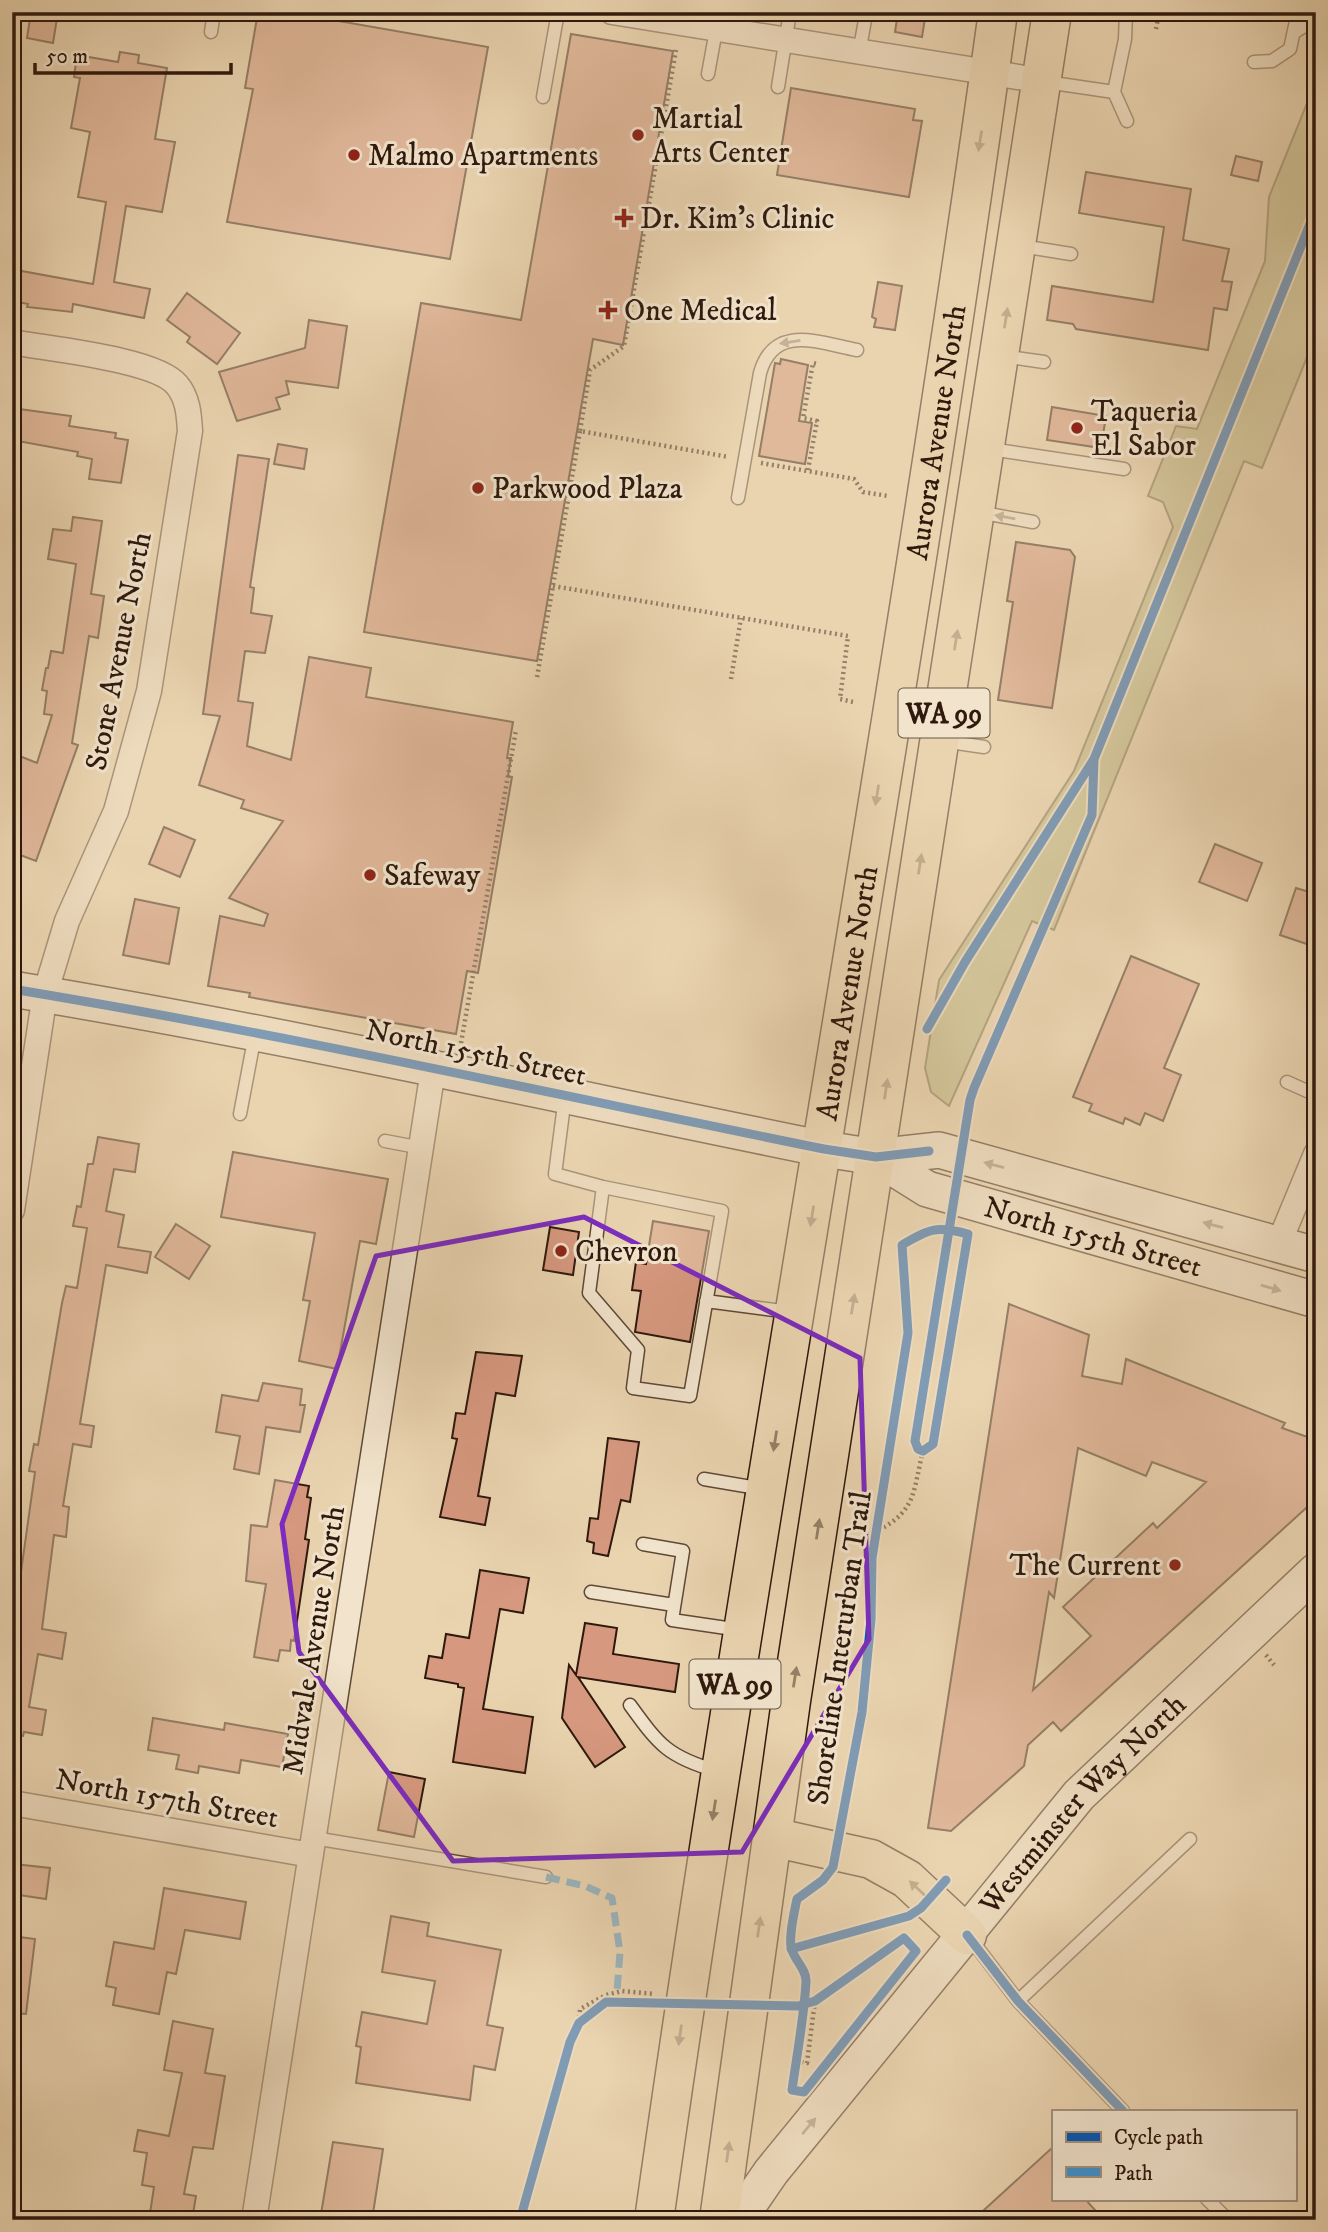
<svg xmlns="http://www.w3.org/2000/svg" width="1328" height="2232" font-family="'IM FELL DW Pica',serif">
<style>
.green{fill:#bebb86;stroke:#766a4a;stroke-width:2}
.building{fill:#d6987f;stroke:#2f190d;stroke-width:2;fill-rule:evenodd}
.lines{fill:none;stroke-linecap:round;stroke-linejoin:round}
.lane-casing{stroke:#5e4836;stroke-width:15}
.street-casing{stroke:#5e4836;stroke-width:27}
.secondary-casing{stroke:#2f190d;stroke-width:38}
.highway-casing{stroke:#2f190d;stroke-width:41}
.path{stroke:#2f190d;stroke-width:4.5;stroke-dasharray:2 3.5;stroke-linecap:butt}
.lane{stroke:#f1e3cc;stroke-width:12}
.street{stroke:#f1e3cc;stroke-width:24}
.secondary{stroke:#f1e3cc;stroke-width:35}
.highway{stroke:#ead4b0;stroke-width:38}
.quiet{stroke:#3d93d2;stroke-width:7;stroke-dasharray:14 7;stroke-linecap:butt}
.cycleway-casing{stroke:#f1e3cc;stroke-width:13}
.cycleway{stroke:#0057b8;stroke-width:9}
.oneway{fill:#968067}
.oneway2{fill:#9a8876}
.marked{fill:none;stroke:#7b2cbf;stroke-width:5;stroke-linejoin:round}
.poi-dot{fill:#8f2418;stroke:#f1e3cc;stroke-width:2.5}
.labels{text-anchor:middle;stroke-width:6;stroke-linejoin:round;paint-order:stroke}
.shield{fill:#f1e3cc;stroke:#695646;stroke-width:2}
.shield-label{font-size:28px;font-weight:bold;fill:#2f190d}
.poi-label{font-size:30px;fill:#2f190d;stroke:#f1e3cc;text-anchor:start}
.street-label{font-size:30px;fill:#2f190d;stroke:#f1e3cc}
</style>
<rect width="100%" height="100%" fill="#ead4b0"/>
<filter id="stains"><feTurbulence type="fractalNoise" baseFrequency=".00286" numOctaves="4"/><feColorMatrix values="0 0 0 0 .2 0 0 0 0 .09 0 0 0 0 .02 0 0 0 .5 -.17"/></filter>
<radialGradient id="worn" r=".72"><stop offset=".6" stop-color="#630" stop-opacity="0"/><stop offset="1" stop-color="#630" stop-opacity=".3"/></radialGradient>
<!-- green -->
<path class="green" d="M 1316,81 L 1316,335 L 1262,468 L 1244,461 L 1054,930 L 1032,921 L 949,1106 L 931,1092 L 925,1068 L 939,980 L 1074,771 L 1173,527 L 1163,502 L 1148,496 L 1176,426 L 1197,429 L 1265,261 L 1269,197 Z"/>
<!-- building -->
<path class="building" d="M 31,12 L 58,12 L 53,43 L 27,38 Z
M 258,12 L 287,12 L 488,47 L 450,259 L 227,222 L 253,89 L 245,88 Z
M 898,12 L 926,12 L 922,37 L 895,32 Z
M 571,34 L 673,51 L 623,345 L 593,339 L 537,661 L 364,632 L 421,303 L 521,320 Z
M 120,52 L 139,55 L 138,63 L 167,68 L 155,139 L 175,142 L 162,212 L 126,206 L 114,282 L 150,289 L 144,318 L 73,304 L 72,312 L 27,307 L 28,304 L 12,301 L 16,270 L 93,284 L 106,202 L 78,197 L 90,132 L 71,128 L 80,78 L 74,77 L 77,55 L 118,62 Z
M 791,88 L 915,109 L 913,120 L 922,121 L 909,197 L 777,175 Z
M 1236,156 L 1262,162 L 1258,181 L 1231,175 Z
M 1086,172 L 1191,189 L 1183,240 L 1229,249 L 1222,281 L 1232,282 L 1227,310 L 1214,308 L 1208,350 L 1076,329 L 1073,324 L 1047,320 L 1052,286 L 1153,302 L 1164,227 L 1079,213 Z
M 878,282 L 902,286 L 895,330 L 874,327 L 876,319 L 872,317 Z
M 187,293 L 240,333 L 217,364 L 187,342 L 190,337 L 167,320 Z
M 309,320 L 347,326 L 338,388 L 286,381 L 289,394 L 276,398 L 280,409 L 237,421 L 219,372 L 305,348 Z
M 781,359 L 808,365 L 799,421 L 812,423 L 805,464 L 759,456 L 775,363 L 780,364 Z
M 1052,407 L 1106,416 L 1101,448 L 1047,440 Z
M 12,408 L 71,416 L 69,426 L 116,433 L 115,438 L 128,440 L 121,483 L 89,479 L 92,459 L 77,456 L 78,452 L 12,440 Z
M 278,444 L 307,449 L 304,469 L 274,464 Z
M 238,455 L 269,459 L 250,587 L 254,588 L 251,613 L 272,616 L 265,653 L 245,651 L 238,701 L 253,703 L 247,746 L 291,760 L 309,657 L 371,668 L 366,697 L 513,722 L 507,758 L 511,758 L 508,776 L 512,777 L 478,973 L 467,971 L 456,1034 L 249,997 L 250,993 L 208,986 L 220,916 L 264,926 L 268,914 L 229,898 L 283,821 L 241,808 L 244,800 L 199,785 L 220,716 L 203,714 Z
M 73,517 L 102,521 L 91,594 L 104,596 L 98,638 L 89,636 L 72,743 L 78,745 L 36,861 L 12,852 L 12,753 L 37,763 L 52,715 L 44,714 L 47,691 L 42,690 L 46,668 L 48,668 L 51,651 L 63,653 L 76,564 L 48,559 L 53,529 L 71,531 Z
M 1016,542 L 1070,550 L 1075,557 L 1052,708 L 998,700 L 1013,602 L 1007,601 Z
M 164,827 L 195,840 L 180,877 L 149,864 Z
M 1215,844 L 1262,863 L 1247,901 L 1199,882 Z
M 1296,888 L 1316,894 L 1316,947 L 1280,935 Z
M 135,899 L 179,908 L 169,964 L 123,955 Z
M 1131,956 L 1199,984 L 1164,1068 L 1181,1075 L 1163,1121 L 1145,1113 L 1140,1125 L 1125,1118 L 1123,1124 L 1089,1111 L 1092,1104 L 1073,1097 Z
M 98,1137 L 139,1144 L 135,1172 L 114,1169 L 106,1211 L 124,1215 L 118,1247 L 151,1252 L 147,1273 L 106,1265 L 80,1424 L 94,1426 L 91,1447 L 73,1444 L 63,1506 L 69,1507 L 66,1537 L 54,1535 L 42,1629 L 66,1633 L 62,1659 L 38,1654 L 29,1707 L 46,1710 L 42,1735 L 24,1732 L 23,1736 L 12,1735 L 12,1581 L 17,1582 L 21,1572 L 35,1472 L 29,1471 L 34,1444 L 38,1445 L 62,1303 L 66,1286 L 77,1288 L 87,1228 L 73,1226 L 77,1206 L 81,1207 L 88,1164 L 93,1164 Z
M 233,1152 L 388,1179 L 376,1244 L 360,1241 L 337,1369 L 299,1361 L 310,1301 L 303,1300 L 315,1233 L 221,1217 Z
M 653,1221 L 709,1231 L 690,1342 L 635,1332 L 641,1291 L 632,1290 L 636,1262 L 646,1264 Z
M 176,1224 L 210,1246 L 189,1279 L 155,1257 Z
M 550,1227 L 579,1232 L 573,1275 L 543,1270 Z
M 1009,1304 L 1089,1335 L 1082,1376 L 1122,1384 L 1126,1359 L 1285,1423 L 1282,1428 L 1316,1440 L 1316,1499 L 1061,1731 L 1053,1722 L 1028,1745 L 1024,1766 L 951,1831 L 928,1828 ZM 1078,1448 L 1146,1476 L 1152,1462 L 1206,1482 L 1157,1528 L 1153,1523 L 1063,1607 L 1091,1636 L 1033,1690 L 1049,1592 L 1054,1598 Z
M 476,1352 L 522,1356 L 515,1396 L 496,1393 L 478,1496 L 490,1498 L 485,1525 L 440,1517 L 457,1439 L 452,1438 L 456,1413 L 465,1414 Z
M 263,1383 L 302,1389 L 300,1405 L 305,1405 L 300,1432 L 266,1427 L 259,1474 L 234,1469 L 240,1436 L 216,1432 L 222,1395 L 258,1401 Z
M 608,1438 L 639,1442 L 630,1502 L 621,1500 L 608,1556 L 593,1553 L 594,1543 L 587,1541 L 590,1518 L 598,1519 Z
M 275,1480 L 309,1486 L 307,1497 L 311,1498 L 305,1539 L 309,1540 L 294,1641 L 291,1640 L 290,1651 L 280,1650 L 278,1661 L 254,1657 L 266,1584 L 246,1581 L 251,1525 L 267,1527 Z
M 480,1570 L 529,1578 L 523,1613 L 500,1609 L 483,1709 L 533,1717 L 525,1773 L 453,1762 L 464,1688 L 458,1687 L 458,1684 L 425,1678 L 429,1656 L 442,1658 L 446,1634 L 469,1638 Z
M 585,1623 L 617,1628 L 613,1654 L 679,1664 L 675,1692 L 578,1677 L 625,1747 L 595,1767 L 562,1718 L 569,1665 L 576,1675 Z
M 153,1718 L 224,1730 L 225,1723 L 288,1734 L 282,1767 L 241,1760 L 239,1773 L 199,1766 L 198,1773 L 176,1769 L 179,1755 L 148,1750 Z
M 389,1772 L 425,1779 L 414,1837 L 378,1830 Z
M 14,1864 L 50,1868 L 46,1899 L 12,1894 Z
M 164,1888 L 246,1902 L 240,1939 L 185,1930 L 176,1974 L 167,1972 L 159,2014 L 113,2005 L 116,1988 L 106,1986 L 114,1942 L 154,1949 Z
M 391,1916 L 429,1923 L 427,1936 L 501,1950 L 487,2025 L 503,2028 L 495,2070 L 474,2066 L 470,2100 L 356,2083 L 361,2047 L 356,2046 L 362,2012 L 427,2024 L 435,1981 L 382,1972 Z
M 12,1936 L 35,1939 L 26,2014 L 12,2013 Z
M 173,2021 L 213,2029 L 205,2073 L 225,2076 L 213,2149 L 193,2147 L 184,2194 L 196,2196 L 192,2220 L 149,2220 L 154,2187 L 142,2185 L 147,2153 L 134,2151 L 138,2130 L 169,2136 L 182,2073 L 164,2070 Z
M 333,2142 L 383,2149 L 372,2220 L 320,2220 Z
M 1053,2147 L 1053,2199 L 1085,2199 L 1104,2220 L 973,2220 Z"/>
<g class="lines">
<!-- lane casing -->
<g class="lane-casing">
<path id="lane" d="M 1126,12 L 1125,39 L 1114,92 L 1127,121
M 211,32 L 214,12
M 1295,32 L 1306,25 L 1316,14
M 859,53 L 865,20
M 1254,62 L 1272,61 L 1290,49 L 1298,12
M 708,74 L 716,30
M 1046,82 L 1114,92
M 778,87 L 790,12
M 543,97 L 558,12
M 1021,246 L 1071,254
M 1002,356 L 1044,362
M 990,449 L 1124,469
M 738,498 L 760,373 C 774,323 819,343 857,350
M 978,512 L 1033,522
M 943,741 L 984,747
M 1287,1082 L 1316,1095
M 565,1097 L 555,1174 L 603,1187 L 722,1211 L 690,1396 L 633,1388 L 638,1350 L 589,1293 L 603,1187
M 240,1114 L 255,1035
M 385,1141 L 422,1148
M 706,1301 L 789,1312
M 704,1479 L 763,1489
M 643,1544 L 683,1551 L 672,1620 L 740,1630
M 591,1592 L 674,1605
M 630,1705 C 659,1745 668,1757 717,1771
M 314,1838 L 546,1877
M 970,1938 L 1018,2001 L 1123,2111
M 1018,2001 L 1190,1839
M 1207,2199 L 1228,2220"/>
</g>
<!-- street casing -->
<g class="street-casing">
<path id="street" d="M 612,12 L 1043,81
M 12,342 C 48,349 156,359 177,385 C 188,398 189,415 190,431 L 149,691 L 116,811 L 67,921 L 45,994 L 12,1210
M 1279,1243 L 1316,1154
M 12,1803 L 311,1855
M 254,2220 L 433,1070"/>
</g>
<!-- secondary casing -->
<g class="secondary-casing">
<g id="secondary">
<path d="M 12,989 C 284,1034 553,1094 824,1149 L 876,1157 L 939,1150 L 1316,1255"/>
<path id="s1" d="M 876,1157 L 927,1189 L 1316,1300"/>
<path id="s2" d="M 738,2220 L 771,2172 L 1079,1795 L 1316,1571"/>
</g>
</g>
<!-- highway casing -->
<g class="highway-casing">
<g id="highway">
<path d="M 772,1837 L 871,1859 L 907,1879 L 967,1935"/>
<path id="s3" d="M 654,2220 C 758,1482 896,750 998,12"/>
<path d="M 719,2220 L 791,1701 L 1052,12"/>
</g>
</g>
<!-- path -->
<path class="path" d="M 1156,29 L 1159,12
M 676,50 L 624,346 L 590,370 L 580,431 L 729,457
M 761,463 L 854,479 L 863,492 L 888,496
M 808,470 L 817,421 L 803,418 L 813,363 L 817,364
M 553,586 L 848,636 L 840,699 L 853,702
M 537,677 L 580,431
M 731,679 L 741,618
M 461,1043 L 516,730
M 879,1530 C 917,1510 913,1490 923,1451
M 1266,1655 L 1274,1665
M 579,2023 L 580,2009 L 606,1995 L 622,1991 L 655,1994
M 796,2061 L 807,2063 L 815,2001"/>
<!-- lane -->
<use href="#lane" class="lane"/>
<!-- street -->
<use href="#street" class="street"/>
<!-- secondary -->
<use href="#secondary" class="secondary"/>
<!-- highway -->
<use href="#highway" class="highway"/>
<!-- quiet -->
<path class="quiet" d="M 546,1877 L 585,1886 L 612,1898 L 620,1952 L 617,1992"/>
<!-- cycleway casing -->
<g class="cycleway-casing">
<path id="cycleway" d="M 12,989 C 284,1034 553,1094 824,1149 L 876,1157 L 929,1151
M 927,1029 L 965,962 L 1094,759
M 967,1935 L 1018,2001 L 1123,2111
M 791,1949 L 909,1916 L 921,1908 L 946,1880
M 520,2220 L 570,2042 L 579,2023 L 606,2002 L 798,2006 L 815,2001 L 904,1938 L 916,1951 L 804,2092 L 792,2090 C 797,2054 804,2017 806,1982 C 807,1969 793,1959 791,1947 C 789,1933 794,1913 797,1899 L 823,1880 L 833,1867 L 862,1712 L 871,1619 L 872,1558 L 908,1333 L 902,1245 C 930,1228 937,1226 968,1234 L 933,1444 L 923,1451 L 918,1449 L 915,1441 L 970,1100 L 974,1088 L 1092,815 L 1094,759 L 1316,209"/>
</g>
<!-- cycleway -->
<use href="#cycleway" class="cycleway"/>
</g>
<!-- one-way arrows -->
<defs><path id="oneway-solid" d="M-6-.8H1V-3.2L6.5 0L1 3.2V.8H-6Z" transform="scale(1.75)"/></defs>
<g class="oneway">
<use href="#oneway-solid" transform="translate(980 141) rotate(99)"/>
<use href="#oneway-solid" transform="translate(1006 318) rotate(-81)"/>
<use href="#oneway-solid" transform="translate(956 640) rotate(-81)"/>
<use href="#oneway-solid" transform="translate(877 795) rotate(99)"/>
<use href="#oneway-solid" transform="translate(920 864) rotate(-81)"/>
<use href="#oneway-solid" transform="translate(886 1089) rotate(-81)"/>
<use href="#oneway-solid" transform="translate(812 1216) rotate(99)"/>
<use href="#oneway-solid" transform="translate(853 1304) rotate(-81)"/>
<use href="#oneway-solid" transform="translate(775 1441) rotate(99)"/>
<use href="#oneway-solid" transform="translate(818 1529) rotate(-81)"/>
<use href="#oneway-solid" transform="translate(795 1677) rotate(-81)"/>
<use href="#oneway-solid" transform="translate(714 1810) rotate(99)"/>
<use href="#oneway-solid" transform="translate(917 1888) rotate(-137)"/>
<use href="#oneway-solid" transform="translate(759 1927) rotate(-82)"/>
<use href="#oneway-solid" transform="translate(680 2035) rotate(98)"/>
<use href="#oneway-solid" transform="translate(728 2152) rotate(-82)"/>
</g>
<g class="oneway2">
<use href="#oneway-solid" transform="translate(790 342) rotate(171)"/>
<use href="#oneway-solid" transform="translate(1005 517) rotate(-170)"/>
<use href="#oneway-solid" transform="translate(994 1165) rotate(-165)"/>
<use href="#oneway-solid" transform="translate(1213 1225) rotate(-165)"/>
<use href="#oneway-solid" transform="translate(1271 1288) rotate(16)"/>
<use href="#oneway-solid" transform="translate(809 2126) rotate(-50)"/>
</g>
<!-- marked area -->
<path d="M0 0H1328V2232H0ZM 584,1217 L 860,1358 L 869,1639 L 742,1852 L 453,1861 L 299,1652 L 282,1524 L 376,1256 Z" fill="#ead4b0" fill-opacity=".55" fill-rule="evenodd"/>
<path class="marked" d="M 584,1217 L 860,1358 L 869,1639 L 742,1852 L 453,1861 L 299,1652 L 282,1524 L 376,1256 Z"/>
<!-- markers -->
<g class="poi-dot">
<circle cx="638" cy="135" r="7"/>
<circle cx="354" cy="155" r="7"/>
<path d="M620.5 207.5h7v7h7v7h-7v7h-7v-7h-7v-7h7z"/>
<path d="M604.5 299.5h7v7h7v7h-7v7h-7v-7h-7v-7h7z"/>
<circle cx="1077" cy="428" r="7"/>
<circle cx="478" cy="488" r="7"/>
<circle cx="370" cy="875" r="7"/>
<circle cx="561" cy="1251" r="7"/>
<circle cx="1175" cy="1565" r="7"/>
</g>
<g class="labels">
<!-- shield labels -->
<g class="shield">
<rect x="898.5" y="688.5" width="91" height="49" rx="5"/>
<rect x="689.5" y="1659.5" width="91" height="49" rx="5"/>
</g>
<g class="shield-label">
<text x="944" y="723">WA 99</text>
<text x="735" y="1694">WA 99</text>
</g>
<!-- poi labels -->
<g class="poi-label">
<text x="652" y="128">Martial<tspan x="652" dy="34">Arts Center</tspan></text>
<text x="368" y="165">Malmo Apartments</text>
<text x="640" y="228">Dr. Kim's Clinic</text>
<text x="624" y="320">One Medical</text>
<text x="1091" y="421">Taqueria<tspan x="1091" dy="34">El Sabor</tspan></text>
<text x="492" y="498">Parkwood Plaza</text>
<text x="384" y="885">Safeway</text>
<text x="575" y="1261">Chevron</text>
<text x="1161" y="1575" text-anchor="end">The Current</text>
</g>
<!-- street labels -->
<g class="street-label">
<text dy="10" stroke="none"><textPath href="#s3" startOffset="1810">Aurora Avenue North</textPath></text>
<text transform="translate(118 651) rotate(-79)" y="10">Stone Avenue North</text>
<text dy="10" stroke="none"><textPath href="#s3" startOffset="1242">Aurora Avenue North</textPath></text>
<text transform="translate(476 1052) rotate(12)" y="10">North 155th Street</text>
<text dy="10" stroke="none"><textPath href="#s1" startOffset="233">North 155th Street</textPath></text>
<text transform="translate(313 1640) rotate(-81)" y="10">Midvale Avenue North</text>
<text transform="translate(839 1648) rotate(-82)" y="10">Shoreline Interurban Trail</text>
<text transform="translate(167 1798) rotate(10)" y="10">North 157th Street</text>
<text dy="10" stroke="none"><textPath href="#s2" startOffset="541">Westminster Way North</textPath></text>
</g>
</g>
<!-- margin -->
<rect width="1328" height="2232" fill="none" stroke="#ead4b0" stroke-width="42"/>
<rect x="14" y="14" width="1300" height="2204" fill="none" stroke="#2f190d" stroke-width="3.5"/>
<rect x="21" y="21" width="1286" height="2190" fill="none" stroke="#2f190d" stroke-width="2"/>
<!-- legend -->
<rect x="1052" y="2110" width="245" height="91" fill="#f1e3cc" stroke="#a39280" stroke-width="2"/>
<rect x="1066" y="2132" width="35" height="10" fill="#0057b8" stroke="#a39280" stroke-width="2"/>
<text x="1114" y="2144" font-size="21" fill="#2f190d">Cycle path</text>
<rect x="1066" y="2167" width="35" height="10" fill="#3d93d2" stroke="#a39280" stroke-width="2"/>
<text x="1114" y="2180" font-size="21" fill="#2f190d">Path</text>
<!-- scale -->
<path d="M35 63v10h196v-10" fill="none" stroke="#2f190d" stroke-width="3.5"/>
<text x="46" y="63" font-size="21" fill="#2f190d" stroke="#f1e3cc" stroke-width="5" paint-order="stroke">50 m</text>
<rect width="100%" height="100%" filter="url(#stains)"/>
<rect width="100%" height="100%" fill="url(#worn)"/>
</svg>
